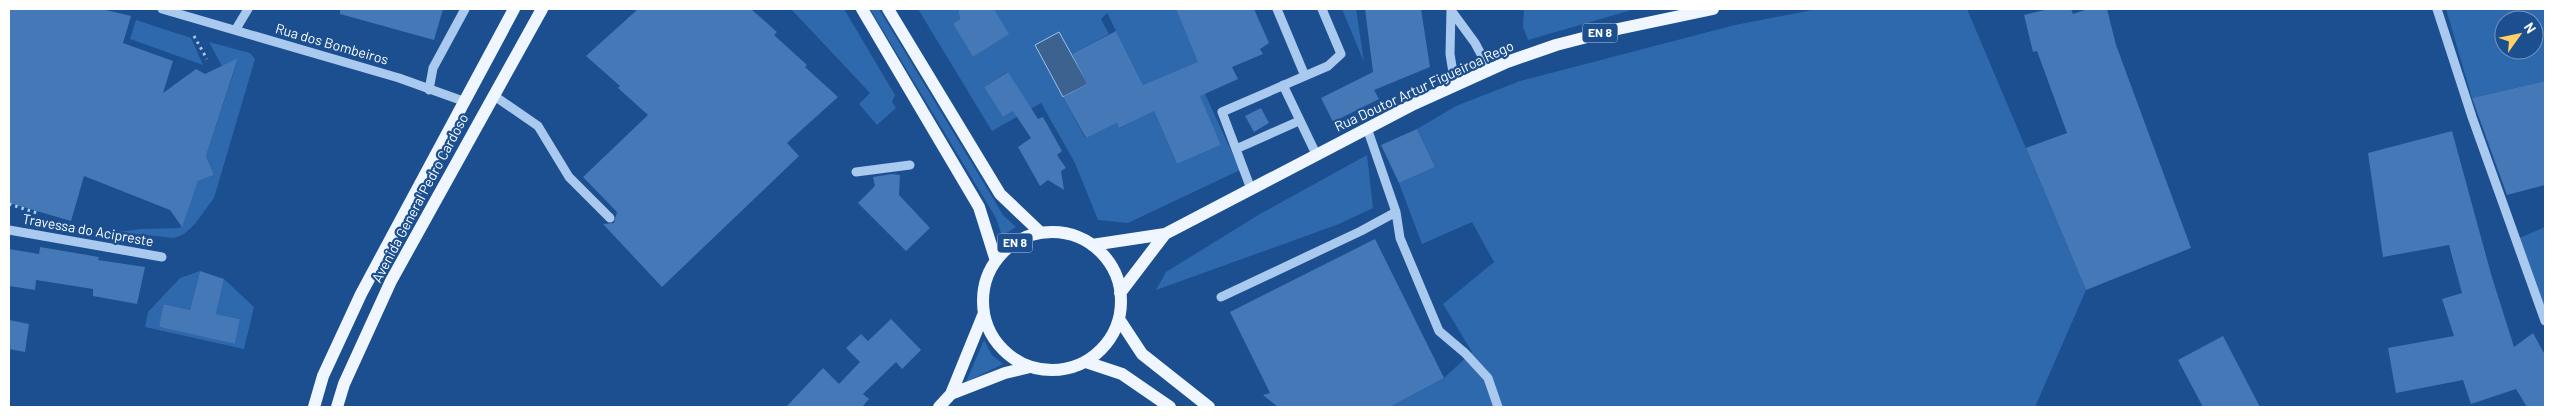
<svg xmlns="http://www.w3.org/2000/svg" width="2554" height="416" font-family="Barlow,sans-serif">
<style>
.green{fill:#2e69ad;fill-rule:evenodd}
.water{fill:#3c6290;stroke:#9cc4f0}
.building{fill:#4478b7}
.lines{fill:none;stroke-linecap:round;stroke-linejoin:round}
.path{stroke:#a9c9ee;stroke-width:3;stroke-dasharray:2.5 4;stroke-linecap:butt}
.minor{stroke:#a9c9ee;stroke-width:9}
.major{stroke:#f0f6ff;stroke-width:12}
.labels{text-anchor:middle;stroke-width:4.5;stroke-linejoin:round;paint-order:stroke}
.shield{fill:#1b4f8f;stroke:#bbcadd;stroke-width:1}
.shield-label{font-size:12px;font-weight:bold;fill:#fff}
.street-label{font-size:14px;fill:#fff;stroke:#1b4f8f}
</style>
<rect width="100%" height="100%" fill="#1b4f8f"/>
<!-- green -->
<path class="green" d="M 791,9 L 844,9 L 895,95 L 892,102 L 896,108 L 877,125 L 859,104 L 870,93 Z
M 870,9 L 879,9 L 1003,215 L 1016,227 L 1002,236 L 996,218 Z
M 918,9 L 958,9 L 960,19 L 953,24 L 973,57 L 1008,34 L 994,9 L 1176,9 L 1211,91 L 1205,94 L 1240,170 L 1128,223 L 1098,220 L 1075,163 L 1041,103 L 992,131 ZM 1107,13 L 1143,85 L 1133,121 L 1120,128 L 1117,123 L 1085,138 L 1035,45 L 1059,32 L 1072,54 L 1109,34 L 1101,19 ZM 1187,67 L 1221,145 L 1177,164 L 1143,86 ZM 1007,72 L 1026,102 L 1003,117 L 984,87 Z
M 1342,9 L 1356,9 L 1364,62 Z
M 1524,9 L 1635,9 L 1528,40 L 1523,27 Z
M 1818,9 L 1967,9 L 2086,290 L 2035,407 L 1390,407 L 1444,378 L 1472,352 L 1443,304 L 1494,262 L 1472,222 L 1422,244 L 1399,183 L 1435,167 L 1417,129 L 1456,106 L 1520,81 L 1735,25 Z
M 2446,9 L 2545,9 L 2545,81 L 2472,98 ZM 2504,20 L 2534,20 L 2534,50 L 2504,50 Z
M 136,20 L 191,38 L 203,65 L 130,39 Z
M 209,42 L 250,53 L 255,59 L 214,198 L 195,224 L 184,234 L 174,238 L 118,232 L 141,229 L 180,228 L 198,181 L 214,175 L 206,156 L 238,59 L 222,66 Z
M 1367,155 L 1373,208 L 1339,224 L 1156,290 L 1166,272 L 1260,214 Z
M 2545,227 L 2545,321 L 2515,240 Z
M 200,271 L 190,310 L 165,304 L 159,327 L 235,344 L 240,319 L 216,314 L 224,279 L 254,307 L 244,349 L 145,327 L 148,312 L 180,278 Z
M 984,340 L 992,355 L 1003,364 L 966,382 Z"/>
<!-- water -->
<path class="water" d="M 1059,32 L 1088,84 L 1063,97 L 1035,45 Z"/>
<!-- building -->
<path class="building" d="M 9,9 L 102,9 L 131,16 L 123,43 L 173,61 L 163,93 L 196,69 L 205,74 L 238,58 L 206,156 L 214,175 L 198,181 L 182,227 L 170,210 L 84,176 L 71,221 L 9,203 Z
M 340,9 L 443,9 L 434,40 L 340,14 Z
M 638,9 L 751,9 L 777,32 L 774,35 L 807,65 L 805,67 L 838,97 L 787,143 L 799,156 L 662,287 L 603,224 L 614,223 L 617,212 L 583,177 L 648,115 L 618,88 L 620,86 L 586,56 Z
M 958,9 L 994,9 L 1009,34 L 973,57 L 953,24 L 960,19 Z
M 1176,9 L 1254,9 L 1269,43 L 1260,49 L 1263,54 L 1232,67 L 1238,79 L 1200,96 L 1221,145 L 1177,164 L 1154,111 L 1119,128 L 1117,123 L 1086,138 L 1063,97 L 1087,84 L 1072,54 L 1116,31 L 1143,85 L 1198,62 Z
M 1365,9 L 1421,9 L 1430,67 L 1374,90 L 1379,99 L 1333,122 L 1321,98 L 1373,72 Z
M 2049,9 L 2071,9 L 2073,14 L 2088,9 L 2107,9 L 2116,45 L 2191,248 L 2086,290 L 2026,148 L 2067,133 L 2037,51 L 2033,52 L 2024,15 Z
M 1008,72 L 1038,119 L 1043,117 L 1062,151 L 1057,155 L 1066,168 L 1061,171 L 1064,190 L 1048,180 L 1040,186 L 1018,147 L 1031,138 L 1013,111 L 1003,117 L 984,87 Z
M 2545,81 L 2545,185 L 2507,195 L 2472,98 Z
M 1261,108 L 1269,123 L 1254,132 L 1245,116 Z
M 1417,129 L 1435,167 L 1399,183 L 1381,145 Z
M 2452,131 L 2491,274 L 2514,347 L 2533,333 L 2545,355 L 2545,407 L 2527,407 L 2516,389 L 2471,404 L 2463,380 L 2396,393 L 2388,348 L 2454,336 L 2442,299 L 2462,293 L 2449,245 L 2383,257 L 2368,153 Z
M 892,174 L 900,175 L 899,195 L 930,228 L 906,251 L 858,203 L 875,186 L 873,177 Z
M 1375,239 L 1444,378 L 1390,407 L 1278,407 L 1263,395 L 1270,393 L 1230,312 Z
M 40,247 L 99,257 L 98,260 L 145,267 L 137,304 L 93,296 L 93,289 L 36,280 L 35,290 L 9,286 L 9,249 L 39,254 Z
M 200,271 L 224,279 L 216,314 L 240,319 L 235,344 L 159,327 L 164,304 L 190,310 Z
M 891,319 L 921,350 L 902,369 L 896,362 L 863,394 L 869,399 L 862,407 L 786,407 L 823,368 L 839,384 L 860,362 L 846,348 L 861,334 L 868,341 Z
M 9,320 L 29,324 L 25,352 L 9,349 Z
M 2223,336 L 2260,407 L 2203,407 L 2178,360 Z"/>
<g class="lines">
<!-- path -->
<path class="path" d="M 194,36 L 207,59
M 9,204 L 37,213"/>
<!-- minor -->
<path class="minor" d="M 162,9 L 399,78 L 463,101
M 1277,9 L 1305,76
M 1451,9 L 1450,54 L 1455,85
M 2437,9 L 2472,117 L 2545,321
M 1453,13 L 1475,43 L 1489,69
M 236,29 L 248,9
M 1283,85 L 1316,154
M 429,90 L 433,68 L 465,9
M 493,95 L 538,126 L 569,177 L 610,218
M 1236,149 L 1299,121
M 856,172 L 910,165
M 1251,189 L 1222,112 L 1328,66 L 1341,54 L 1322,9
M 1396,212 L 1400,238 L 1439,331 L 1465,353 L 1488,378 L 1498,407
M 9,230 L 162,257
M 1221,297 L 1361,231 L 1396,212 L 1367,128"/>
<!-- major -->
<path class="major" d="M 862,9 L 979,207 L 996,261
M 888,9 L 1000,194 L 1041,233
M983 301a69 69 0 1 1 138 0a69 69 0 1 1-138 0Z
M 1092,245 L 1165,234 L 1414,104 L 1507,62 L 1556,45 L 1618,29 L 1713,9
M 1120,293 L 1165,234
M 1119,319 L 1142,354 L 1209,407
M 1086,362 L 1122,374 L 1170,407
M 951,394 L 1005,373 L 1030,367
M 314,407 L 323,376 L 361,294 L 514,9
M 337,407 L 344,384 L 391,281 L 542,9
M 939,407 L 951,394 L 984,313"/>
</g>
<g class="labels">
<!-- shield labels -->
<g class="shield">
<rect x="1582.5" y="23.5" width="35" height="19" rx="4"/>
<rect x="997.5" y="233.5" width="35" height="19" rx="4"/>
</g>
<g class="shield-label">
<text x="1600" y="37">EN 8</text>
<text x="1015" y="247">EN 8</text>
</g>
<!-- street labels -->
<g class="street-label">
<text transform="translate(332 44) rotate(16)" y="5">Rua dos Bombeiros</text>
<text transform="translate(1424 86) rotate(-25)" y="5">Rua Doutor Artur Figueiroa Rego</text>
<text transform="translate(420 198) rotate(-62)" y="5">Avenida General Pedro Cardoso</text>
<text transform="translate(88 230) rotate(10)" y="5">Travessa do Acipreste</text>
</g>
</g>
<!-- border -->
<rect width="2554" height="416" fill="none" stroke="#ffffff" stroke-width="20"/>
<!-- north arrow -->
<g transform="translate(2519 35) rotate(57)"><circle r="24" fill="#1b4f8f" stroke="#7695bc"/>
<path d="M0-4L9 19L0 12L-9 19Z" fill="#ffd166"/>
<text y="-8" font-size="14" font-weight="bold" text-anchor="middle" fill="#ffffff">N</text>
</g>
</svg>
